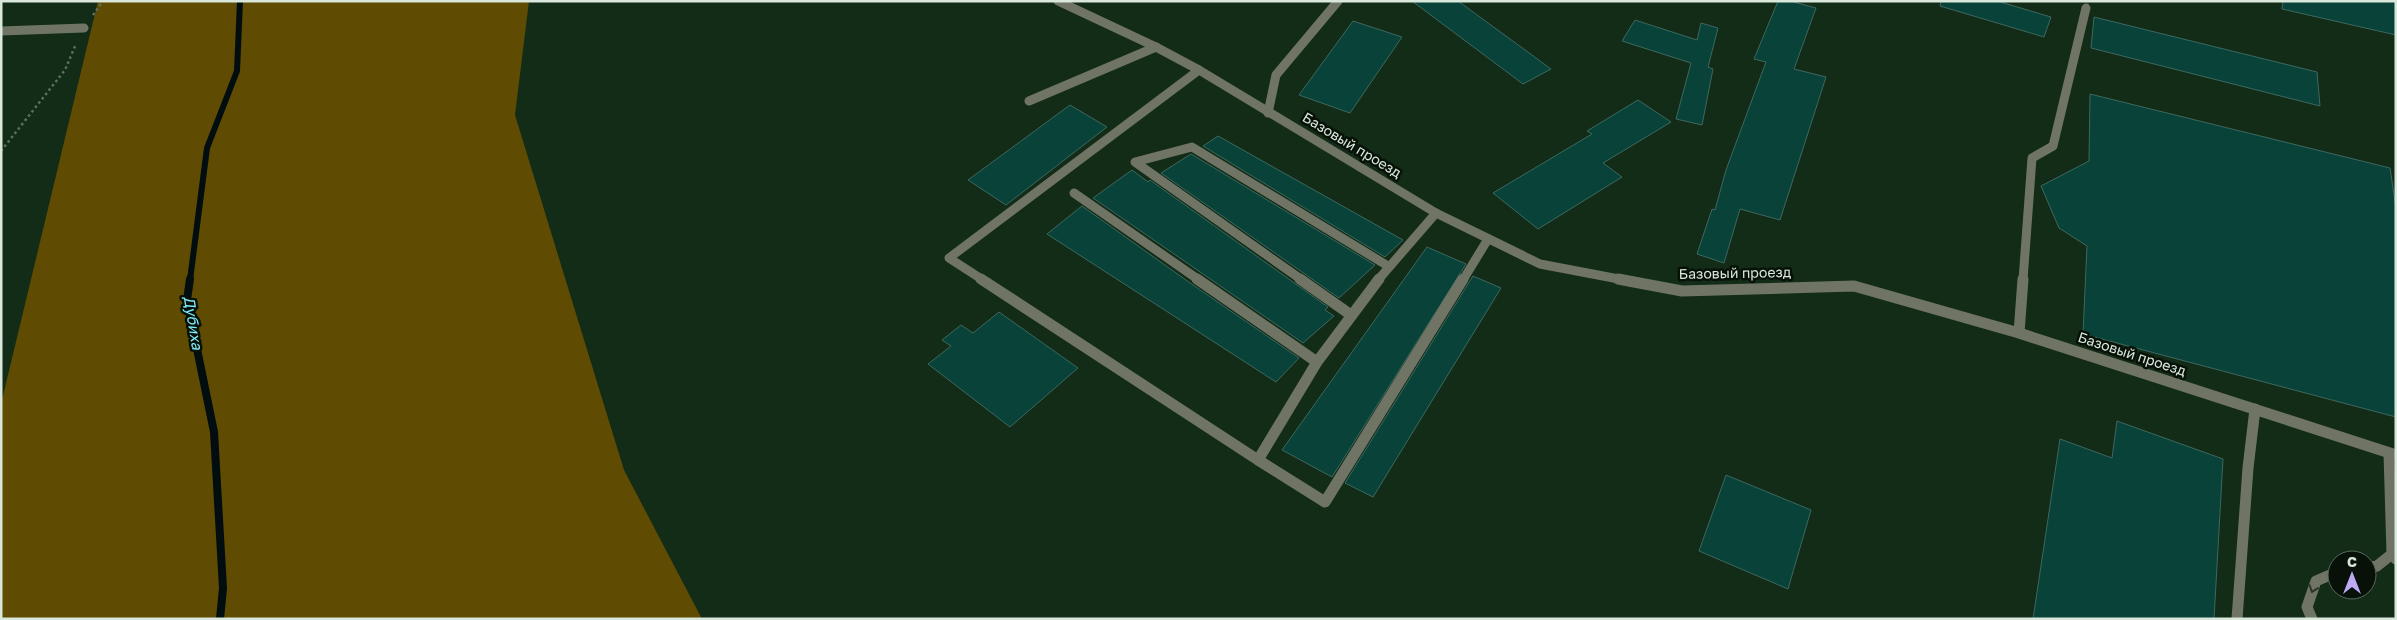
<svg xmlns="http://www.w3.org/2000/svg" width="2397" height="620" font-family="'Golos Text',sans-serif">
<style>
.green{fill:#604b02}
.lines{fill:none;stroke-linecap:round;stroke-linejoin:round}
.stream-far1{stroke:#020d0f;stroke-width:6}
.stream{stroke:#020d0f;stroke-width:8}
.building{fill:#084239;stroke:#3e685f}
.path{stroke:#5b715f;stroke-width:2.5;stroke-dasharray:2.5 3;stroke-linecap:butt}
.lane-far1{stroke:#707465;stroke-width:9}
.lane{stroke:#707465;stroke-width:11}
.street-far1{stroke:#707465;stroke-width:9}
.street{stroke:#707465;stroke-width:11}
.oneway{stroke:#2c3429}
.labels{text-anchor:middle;stroke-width:5;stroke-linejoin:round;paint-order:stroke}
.street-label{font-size:14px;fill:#d9e8db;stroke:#071108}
.water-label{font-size:15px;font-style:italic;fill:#7fecfc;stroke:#071108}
</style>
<rect width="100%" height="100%" fill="#122c17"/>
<!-- green -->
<path class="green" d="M 98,1 L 529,1 L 515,115 L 624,470 L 702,619 L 1,619 L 1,404 Z"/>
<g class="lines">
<!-- stream-far1 -->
<path class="stream-far1" d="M 190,280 L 207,148 L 237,71 L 240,1"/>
<!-- stream -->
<path class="stream" d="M 190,279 L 187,300 L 214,432 L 223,588 L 220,619"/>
</g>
<!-- building -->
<path class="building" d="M 1412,1 L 1458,1 L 1551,69 L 1523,84 Z
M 1778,1 L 1790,1 L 1816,8 L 1794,69 L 1826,77 L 1780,220 L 1740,209 L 1724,263 L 1697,254 L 1712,209 L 1715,210 L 1726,170 L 1766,62 L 1754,59 Z
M 1941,1 L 1997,1 L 2051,17 L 2044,37 L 1940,6 Z
M 2283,1 L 2396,1 L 2396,35 L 2282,9 Z
M 2094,17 L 2317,72 L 2320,106 L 2091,48 Z
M 1635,20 L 1697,40 L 1701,23 L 1718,28 L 1708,67 L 1713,69 L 1702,125 L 1676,119 L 1691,63 L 1622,41 Z
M 1353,21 L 1402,37 L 1350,113 L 1299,95 Z
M 2090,94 L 2390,168 L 2396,208 L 2396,417 L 2083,334 L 2087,246 L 2059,228 L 2041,186 L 2089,161 Z
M 1638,100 L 1671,122 L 1603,163 L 1622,177 L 1538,229 L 1493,193 L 1592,134 L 1587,131 Z
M 1070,105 L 1107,127 L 1006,205 L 968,180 Z
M 1218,136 L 1403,240 L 1385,257 L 1203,146 Z
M 1191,154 L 1375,265 L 1339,298 L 1161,173 Z
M 1132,170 L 1148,182 L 1150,180 L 1293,282 L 1328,307 L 1325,310 L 1334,316 L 1303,343 L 1093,198 Z
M 1082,206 L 1193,285 L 1299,358 L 1276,382 L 1047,234 Z
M 1427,247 L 1466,264 L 1332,477 L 1282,450 Z
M 1473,276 L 1501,288 L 1373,497 L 1345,483 Z
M 999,312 L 1078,368 L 1010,427 L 928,364 L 951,346 L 942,340 L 961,325 L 973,333 Z
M 2117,421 L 2223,459 L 2214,619 L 2033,619 L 2060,439 L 2112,458 Z
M 1726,475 L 1811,510 L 1788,589 L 1699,551 Z"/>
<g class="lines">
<!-- path -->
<path class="path" d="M 93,15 L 103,1
M 1,151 L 65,70 L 76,44"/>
<!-- lane-far1 -->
<path class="lane-far1" d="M 1,31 L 84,28
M 1029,101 L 1156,47
M 1268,113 L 1276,75 L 1338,1
M 1074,193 L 1199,280
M 983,280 L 949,258 L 1199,70
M 1302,280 L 1135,162 L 1192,147 L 1388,266
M 1378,280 L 1436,213
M 1463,280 L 1488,239
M 2023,280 L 2032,158 L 2053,146 L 2086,8"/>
<!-- lane -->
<path class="lane" d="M 981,279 L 1258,460 L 1317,362 L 1379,279
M 1197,279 L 1317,362
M 1300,279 L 1351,315
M 2019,333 L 2023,279
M 2389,453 L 2392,554 L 2396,559
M 1258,460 L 1325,502 L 1463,279
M 2367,568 L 2377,566 L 2392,554
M 2237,619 L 2248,468 L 2255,409
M 2312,619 L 2307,607 L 2316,581 L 2337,572"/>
<!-- street-far1 -->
<path class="street-far1" d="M 1058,1 L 1156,47 L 1199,70 L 1436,213 L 1540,264 L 1624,280"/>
<!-- street -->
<path class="street" d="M 1618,279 L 1682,291 L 1854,286 L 2019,333 L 2396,455"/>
</g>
<!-- one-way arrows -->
<defs><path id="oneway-chevron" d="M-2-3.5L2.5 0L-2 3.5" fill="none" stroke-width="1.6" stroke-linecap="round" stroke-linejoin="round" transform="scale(1.25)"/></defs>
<use class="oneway" href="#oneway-chevron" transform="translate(2313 589) rotate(109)"/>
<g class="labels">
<!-- street labels -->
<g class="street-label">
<text transform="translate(1352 145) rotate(31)" y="5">Базовый проезд</text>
<text transform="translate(1735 273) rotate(-1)" y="5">Базовый проезд</text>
<text transform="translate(2132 354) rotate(18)" y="5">Базовый проезд</text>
</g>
<!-- water labels -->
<g class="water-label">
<text transform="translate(193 323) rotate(81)" y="5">Дубиха</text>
</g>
</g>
<!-- border -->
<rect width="2397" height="620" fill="none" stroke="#d9e8db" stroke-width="5"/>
<!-- north arrow -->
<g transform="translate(2352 575)"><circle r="24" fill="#071108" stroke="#5b675c"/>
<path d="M0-4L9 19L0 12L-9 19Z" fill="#bea9f5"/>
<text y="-8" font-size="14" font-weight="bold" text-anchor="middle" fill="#d9e8db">С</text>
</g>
</svg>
